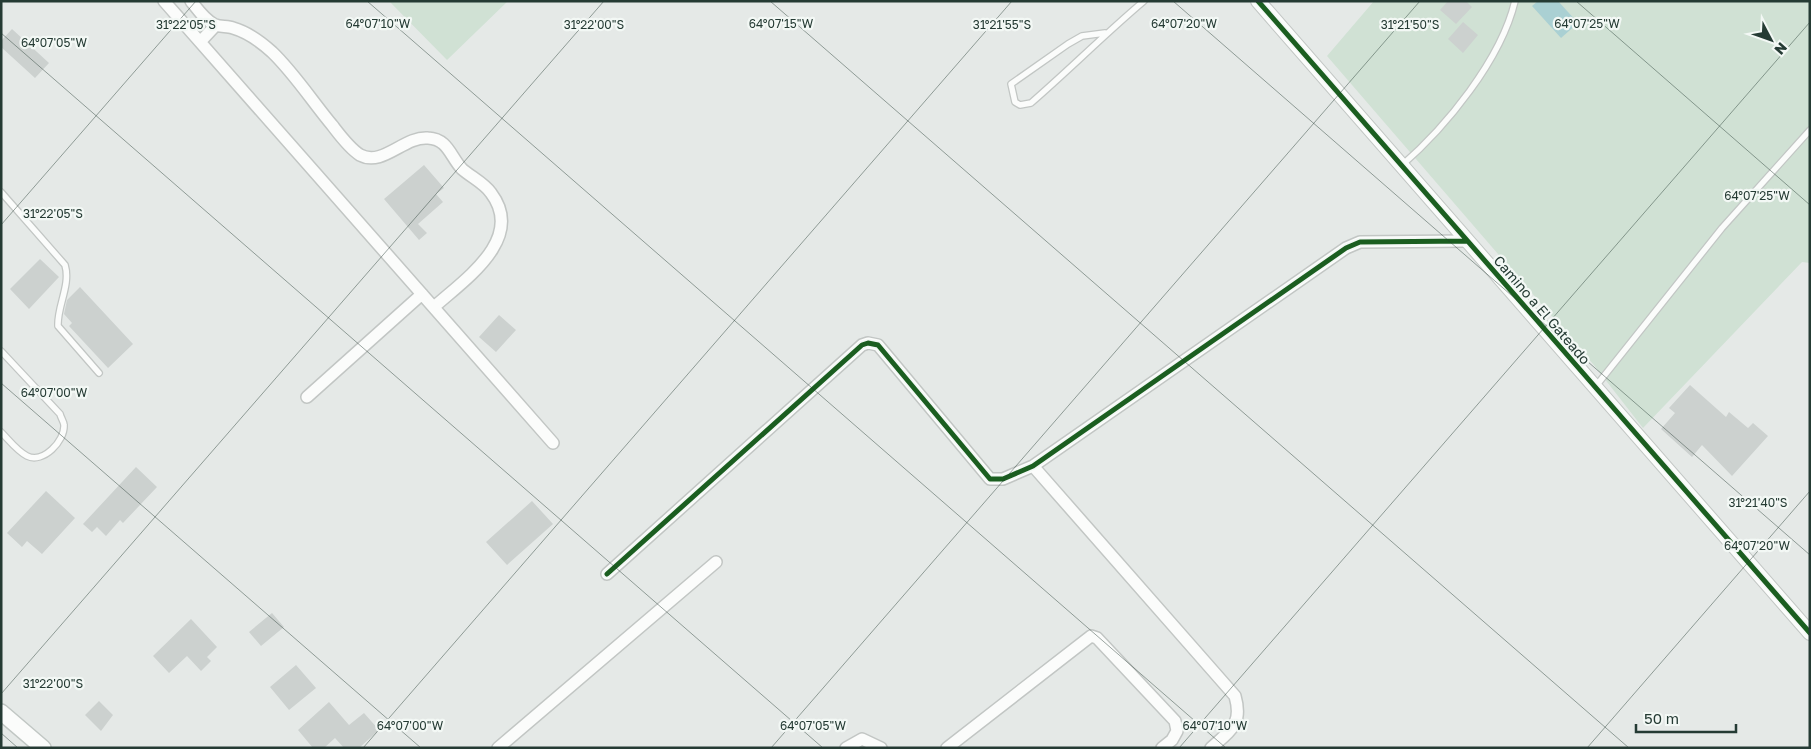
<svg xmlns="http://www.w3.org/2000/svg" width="1811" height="749" font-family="'Golos Text',sans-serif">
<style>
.green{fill:#d0e1d4}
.water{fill:#aad0d3}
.building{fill:#ccd1cf}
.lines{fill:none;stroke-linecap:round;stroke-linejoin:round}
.service-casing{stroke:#c2c6c4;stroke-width:8}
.minor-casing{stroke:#c2c6c4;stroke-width:14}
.tertiary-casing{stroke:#c2c6c4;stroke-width:16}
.secondary-casing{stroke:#c1c7c4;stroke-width:18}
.service{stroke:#fbfcfb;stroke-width:5.5}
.minor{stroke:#fbfcfb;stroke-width:11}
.tertiary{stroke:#fbfcfb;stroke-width:14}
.secondary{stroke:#fbfcfb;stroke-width:15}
.cycleway-casing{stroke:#f3f8f5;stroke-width:8}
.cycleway{stroke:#1b5e20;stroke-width:5}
.ticks{fill:none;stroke:#253b34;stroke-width:1;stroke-opacity:0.45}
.labels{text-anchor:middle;stroke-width:4.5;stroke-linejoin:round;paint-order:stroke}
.street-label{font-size:14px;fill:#253b34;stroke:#f3f8f5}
.ticks-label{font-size:12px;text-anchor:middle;fill:#253b34;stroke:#f3f8f5;stroke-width:4.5;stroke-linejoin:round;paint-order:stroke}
</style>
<rect width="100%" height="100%" fill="#e5e9e7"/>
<!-- green -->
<path class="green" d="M 389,1 L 508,1 L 447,60 Z
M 1374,1 L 1810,1 L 1810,263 L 1802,262 L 1643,428 L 1593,364 L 1327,56 Z"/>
<!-- water -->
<path class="water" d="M 1538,1 L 1558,1 L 1578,23 L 1561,38 L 1532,6 Z"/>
<!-- building -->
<path class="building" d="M 1448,1 L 1466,1 L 1472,7 L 1456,24 L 1440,10 Z
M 1463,22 L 1478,35 L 1463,53 L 1448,39 Z
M 12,29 L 49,63 L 35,78 L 1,47 L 1,41 Z
M 424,165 L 444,188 L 436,194 L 443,202 L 418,224 L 427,233 L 419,240 L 384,199 Z
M 40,259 L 59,277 L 29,309 L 10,289 Z
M 80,287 L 133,344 L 108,368 L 69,326 L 72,323 L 64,314 L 67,300 Z
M 499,315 L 516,330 L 496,352 L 479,337 Z
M 1690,385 L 1726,417 L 1729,412 L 1748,428 L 1753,423 L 1768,436 L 1732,476 L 1702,445 L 1692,457 L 1661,429 L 1675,413 L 1669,408 Z
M 136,467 L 157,487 L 123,523 L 120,520 L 106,536 L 97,527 L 92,532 L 83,524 Z
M 46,491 L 75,518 L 42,554 L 27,541 L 22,547 L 7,533 Z
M 532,501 L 553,524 L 507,565 L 486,542 Z
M 272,613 L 284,627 L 261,646 L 249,632 Z
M 191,619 L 217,647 L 207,657 L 211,661 L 201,671 L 187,656 L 169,673 L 153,656 Z
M 296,665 L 316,688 L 289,710 L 270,687 Z
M 99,701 L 113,715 L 101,731 L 85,715 Z
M 329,702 L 349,725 L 364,713 L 379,730 L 359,748 L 344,748 L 335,738 L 324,748 L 313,748 L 298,730 Z"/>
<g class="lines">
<!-- service casing -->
<g class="service-casing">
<path id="service" d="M 1105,33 L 1082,36 L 1068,44 L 1011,84 L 1015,102 L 1020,105 L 1031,103 C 1069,70 1105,34 1144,1
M 1401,166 C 1446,127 1501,60 1515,1
M 1,192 L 65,265 C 71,285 57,306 58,326 L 99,373
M 1,351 L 60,414 C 61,418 64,422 64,425 C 65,441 43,464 27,456 C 17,451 9,440 1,432
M 1596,386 L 1722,228 L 1810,130"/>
</g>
<!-- minor casing -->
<g class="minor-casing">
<path id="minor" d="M 164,1 L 553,443
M 191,1 C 198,10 205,20 215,25 C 221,27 228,26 233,28 C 247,32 261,42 272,52 C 294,73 312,101 332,125 C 339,134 349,148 360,155 C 383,167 404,136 428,138 C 448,139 450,156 462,169 C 471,177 484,183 491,193 C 526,239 464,280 434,307
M 200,42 L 216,25
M 307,397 L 422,294
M 1033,466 L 1235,696 C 1243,724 1231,730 1211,748
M 607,574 L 862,345 L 868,343 L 878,345 L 990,479 L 1003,479 L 1033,466 L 1346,248 L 1360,242 L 1467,241
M 498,748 L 716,562
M 846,748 L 862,739 L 881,748
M 947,748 L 1091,636 L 1097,638 L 1175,721 L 1177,731 L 1172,740 L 1162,748"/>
</g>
<!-- tertiary casing -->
<g class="tertiary-casing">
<path id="tertiary" d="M 1258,1 L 1810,633"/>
</g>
<!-- secondary casing -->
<g class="secondary-casing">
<path id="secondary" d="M 1,712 L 43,748"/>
</g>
<!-- service -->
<use href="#service" class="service"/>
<!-- minor -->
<use href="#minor" class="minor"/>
<!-- tertiary -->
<use href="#tertiary" class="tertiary"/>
<!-- secondary -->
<use href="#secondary" class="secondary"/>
<!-- cycleway casing -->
<g class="cycleway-casing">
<path id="cycleway" d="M 1258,1 L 1810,633
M 607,574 L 862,345 L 868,343 L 878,345 L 990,479 L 1003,479 L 1033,466 L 1346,248 L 1360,242 L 1467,241"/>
</g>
<!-- cycleway -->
<use href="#cycleway" class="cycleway"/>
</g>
<!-- ticks -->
<path class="ticks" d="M 367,1 L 1226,748M 770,1 L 1629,748M 1173,1 L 1810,555M 1576,1 L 1810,205M 1,33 L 823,748M 1,225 L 196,1M 1,383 L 421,748M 1,694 L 604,1M 1,733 L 18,748M 363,748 L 1012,1M 771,748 L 1420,1M 1179,748 L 1810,22M 1587,748 L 1810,491"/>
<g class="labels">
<!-- street labels -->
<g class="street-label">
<text transform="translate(1542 310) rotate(49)" y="5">Camino a El Gateado</text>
</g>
</g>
<g class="ticks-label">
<text x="1587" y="28">64°07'25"W</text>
<text x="378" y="28">64°07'10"W</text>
<text x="781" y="28">64°07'15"W</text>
<text x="1184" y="28">64°07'20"W</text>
<text x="186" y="29">31°22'05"S</text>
<text x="594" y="29">31°22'00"S</text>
<text x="1002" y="29">31°21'55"S</text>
<text x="1410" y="29">31°21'50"S</text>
<text x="54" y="47">64°07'05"W</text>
<text x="1757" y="200">64°07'25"W</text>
<text x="53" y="218">31°22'05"S</text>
<text x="54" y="397">64°07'00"W</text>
<text x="1758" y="507">31°21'40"S</text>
<text x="1757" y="550">64°07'20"W</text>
<text x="53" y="688">31°22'00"S</text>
<text x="410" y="730">64°07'00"W</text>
<text x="813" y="730">64°07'05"W</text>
<text x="1215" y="730">64°07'10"W</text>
</g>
<!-- border -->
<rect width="1811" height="749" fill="none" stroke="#253b34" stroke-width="5"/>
<!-- north arrow -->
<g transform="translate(1771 40) rotate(131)" stroke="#f3f8f5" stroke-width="4" paint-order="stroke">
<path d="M0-4L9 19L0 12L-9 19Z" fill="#253b34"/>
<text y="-8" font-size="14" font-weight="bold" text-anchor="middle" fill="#253b34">N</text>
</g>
<!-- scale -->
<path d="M1636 724v8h100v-8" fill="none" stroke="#253b34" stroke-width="2.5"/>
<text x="1644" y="724" font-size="15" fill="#253b34" stroke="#f3f8f5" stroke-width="4" paint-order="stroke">50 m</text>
</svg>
